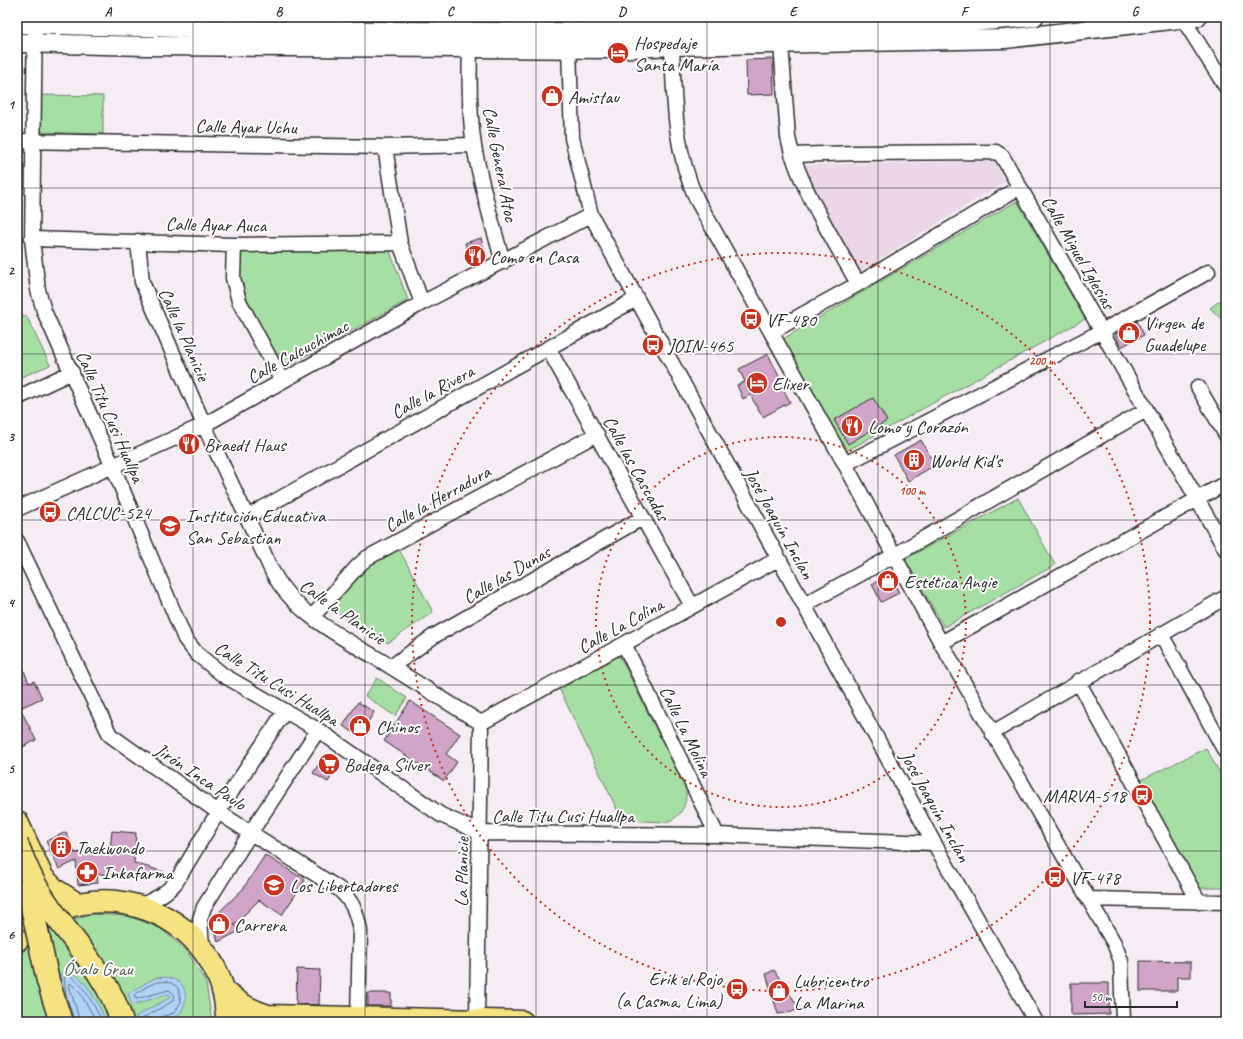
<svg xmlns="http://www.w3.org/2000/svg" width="1243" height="1039" font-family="Caveat,sans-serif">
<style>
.built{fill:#ebd7e7}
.green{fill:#a6dfa3;stroke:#688567}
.water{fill:#afd2f7;stroke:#7a8fa5}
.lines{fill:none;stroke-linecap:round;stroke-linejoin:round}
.shore{stroke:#606e7d;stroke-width:1}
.building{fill:#d0a5c9;stroke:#2b2b2b}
.minor-casing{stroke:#2b2b2b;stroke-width:17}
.tertiary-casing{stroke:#2b2b2b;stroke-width:21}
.primary-casing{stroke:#2b2b2b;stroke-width:25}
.minor{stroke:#fff;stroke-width:14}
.tertiary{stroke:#fff;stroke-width:18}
.primary{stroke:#f5e382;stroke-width:22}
.primary-bridge-casing{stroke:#2b2b2b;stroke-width:25;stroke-linecap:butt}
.primary-bridge{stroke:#f5e382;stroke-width:22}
.grid{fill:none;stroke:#2b2b2b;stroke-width:1;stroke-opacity:0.55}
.ring{fill:none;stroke:#c8321e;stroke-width:2;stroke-dasharray:2 4}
.labels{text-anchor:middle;stroke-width:4;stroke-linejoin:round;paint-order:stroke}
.poi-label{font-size:19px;fill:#2b2b2b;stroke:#fff;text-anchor:start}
.street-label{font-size:19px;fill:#2b2b2b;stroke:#fff}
.park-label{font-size:19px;fill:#50614f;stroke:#fff}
.centre{fill:#c8321e;stroke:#fff;stroke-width:2}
.ring-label{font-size:12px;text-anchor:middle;font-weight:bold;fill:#c8321e;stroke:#fff;stroke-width:4;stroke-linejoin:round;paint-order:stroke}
.neatline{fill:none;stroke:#2b2b2b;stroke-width:1.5}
.grid-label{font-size:13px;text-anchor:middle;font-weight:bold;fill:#2b2b2b}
</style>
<rect width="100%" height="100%" fill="#f6edf4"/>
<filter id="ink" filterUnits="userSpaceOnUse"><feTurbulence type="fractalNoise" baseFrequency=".025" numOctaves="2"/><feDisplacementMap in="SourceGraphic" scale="8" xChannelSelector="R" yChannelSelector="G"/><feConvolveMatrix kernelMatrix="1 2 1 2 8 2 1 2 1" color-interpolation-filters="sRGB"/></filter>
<g filter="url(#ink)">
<!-- built -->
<path class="built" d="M 995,161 L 1005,182 L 859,272 L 809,182 L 804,165 Z"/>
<!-- green -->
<path class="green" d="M 41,95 L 103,96 L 103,134 L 41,132 Z
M 1017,201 L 1085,319 L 841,454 L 783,339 Z
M 389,249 L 408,300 L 282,369 L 248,312 L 235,265 L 241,250 Z
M 1226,296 L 1226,324 L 1210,308 Z
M 26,315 L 50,365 L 17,379 L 17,319 Z
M 1018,498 L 1055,565 L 944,627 L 905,559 Z
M 395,542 L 433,612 L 388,643 L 324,605 Z
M 618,653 L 686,789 C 687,805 682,817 666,822 L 622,820 L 558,686 Z
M 377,678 L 407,698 L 395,716 L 365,696 Z
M 1206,748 L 1226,784 L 1226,888 L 1198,888 L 1139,781 Z
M 93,914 L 128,916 L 160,928 L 187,951 L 206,983 L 212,1022 L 17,1022 L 17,960 L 31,942 L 60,923 Z"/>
<!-- water -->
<path class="water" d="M 66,971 C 84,973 100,1006 106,1022 L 71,1022 L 60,987 L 60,975 Z
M 165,977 C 171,978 178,980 182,985 C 188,994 186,1011 176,1016 C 165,1022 150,1022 139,1022 L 136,1016 L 171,997 L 169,994 L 132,1005 L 128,993 L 155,978 Z"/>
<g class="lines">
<!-- shore -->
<path class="shore" d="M 75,1022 L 66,996 L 64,977 L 67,975 C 80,977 97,1010 102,1022
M 80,1022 L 69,985 L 70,983 L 79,991 L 97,1022
M 142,1022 L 143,1018 L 173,1001 L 175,995 L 169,990 L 136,999 L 134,995 C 147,986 164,974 178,988 L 181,1002 L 174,1013 L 160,1017 L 158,1022"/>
</g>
<!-- building -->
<path class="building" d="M 773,59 L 774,94 L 747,95 L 746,60 Z
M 481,238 L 486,256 L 471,261 L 465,243 Z
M 1137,321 L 1144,335 L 1121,347 L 1115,334 Z
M 768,354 L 781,380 L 779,381 L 790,402 L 763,417 L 750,395 L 743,399 L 737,385 L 745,382 L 739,369 Z
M 873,398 L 887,421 L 848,444 L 834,420 Z
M 921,440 L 935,465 L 908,481 L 894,455 Z
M 890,574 L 899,593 L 881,602 L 872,584 Z
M 17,654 L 29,683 L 34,681 L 42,698 L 20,708 L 36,740 L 17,750 Z
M 410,701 L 460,734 L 446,754 L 457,762 L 444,781 L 384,741 Z
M 358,702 L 374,712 L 360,736 L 343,726 Z
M 324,756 L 339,765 L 328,782 L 313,773 Z
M 112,831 L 136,833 L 134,863 L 164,872 L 142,880 L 135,880 L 137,876 L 97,874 L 98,883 L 78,885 L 76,861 L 59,869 L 46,841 L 66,832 L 75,853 L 110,849 Z
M 265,855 L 305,880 L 282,915 L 259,900 L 234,925 L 241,930 L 218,942 L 215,930 L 215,916 L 243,889 Z
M 1140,961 L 1191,962 L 1191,977 L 1177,977 L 1177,991 L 1140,991 Z
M 297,969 L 320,970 L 319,1005 L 296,1004 Z
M 774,970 L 799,1008 L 792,1012 L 778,1014 L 766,974 Z
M 1071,983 L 1109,983 L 1109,1014 L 1071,1015 Z
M 368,993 L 391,993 L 391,1006 L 368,1006 Z"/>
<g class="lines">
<!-- minor casing -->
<g class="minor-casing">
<path id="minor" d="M 35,17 L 32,239 L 38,290 L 44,311 L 113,467 L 185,639 L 197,654 L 223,675 L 318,730 L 441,815 L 481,833 L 717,835 L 934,843
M 568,17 L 572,138 L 591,215 L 934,843 L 1036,1022
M 779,17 L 788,137 C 797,184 835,241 858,284
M 1183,19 L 1226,87
M 672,46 C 674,99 674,151 697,200 L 845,464 L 941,643 L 1114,943 L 1121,961 L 1123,1022
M 470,47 C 469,80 469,113 474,146 C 481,185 492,224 503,262
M 17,141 L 385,147 L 474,145
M 385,147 L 400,243 L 422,303
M 792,155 L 856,153 L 996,152 L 1002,156 L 1226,550
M 32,239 L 234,245 L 400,243
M 138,241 L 142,282 L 204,425 L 272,571 C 295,616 346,639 388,665 C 419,684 450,704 481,723
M 234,245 L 233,278 L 239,301 L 282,381
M 771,332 L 858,284 L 1020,187
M 548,348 L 692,606
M 1198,387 L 1226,435
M 17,398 L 72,372
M 845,464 L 1102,331 L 1208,272
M 17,509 L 204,425 L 422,303 L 591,215
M 247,517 L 636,299
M 17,541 L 110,735 L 218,812 L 339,889 C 353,902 357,913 360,931 L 358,1018
M 804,605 L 895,555 L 1146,410
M 312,617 L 358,566 L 367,558 L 597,434
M 1161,634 L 1226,753
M 941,643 L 1226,483
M 624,644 L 717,835
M 391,667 L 434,636 L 642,518
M 1078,681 L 1199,902
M 481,723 L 778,559
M 992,733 L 1226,597
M 1089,899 L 1226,902
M 140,906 C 155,899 166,894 176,882 L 218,812 L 285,711
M 202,948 L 200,919 L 204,907 L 251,832 L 318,730
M 477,1022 L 481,723"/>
</g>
<!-- tertiary casing -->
<g class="tertiary-casing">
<path id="tertiary" d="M 17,24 L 266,30 L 568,32 L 970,22 L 1034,17
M 17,43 L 147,46 L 613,49 L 672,46 L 1005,39 L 1197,17"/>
</g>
<!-- primary casing -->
<g class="primary-casing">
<path id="primary" d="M 17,822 L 42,877 L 55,890 L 77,904
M 17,900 L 17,916
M 17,940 C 89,859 228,914 227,1022
M 223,991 C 238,1003 250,1011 268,1016 L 522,1022"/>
</g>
<!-- minor -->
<use href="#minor" class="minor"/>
<!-- tertiary -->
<use href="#tertiary" class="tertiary"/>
<!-- primary -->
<use href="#primary" class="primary"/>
<!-- primary-bridge casing -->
<g class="primary-bridge-casing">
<path id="primary-bridge" d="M 17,844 C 23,858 28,873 36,886 C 62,932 107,970 122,1022
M 28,889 L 48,981 L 61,1022"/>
</g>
<!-- primary-bridge -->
<use href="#primary-bridge" class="primary-bridge"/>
</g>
</g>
<!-- grid -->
<path class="grid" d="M 193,17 L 193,1022M 365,17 L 365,1022M 536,17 L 536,1022M 707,17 L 707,1022M 878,17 L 878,1022M 1050,17 L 1050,1022M 17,188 L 1226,188M 17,354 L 1226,354M 17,520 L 1226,520M 17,685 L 1226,685M 17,851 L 1226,851"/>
<!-- distance rings -->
<g class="ring">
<circle cx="781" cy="622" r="185"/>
<circle cx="781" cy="622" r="369"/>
</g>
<!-- icons -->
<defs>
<g id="hotel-disc" transform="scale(1.15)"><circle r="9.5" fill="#c8321e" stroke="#fff"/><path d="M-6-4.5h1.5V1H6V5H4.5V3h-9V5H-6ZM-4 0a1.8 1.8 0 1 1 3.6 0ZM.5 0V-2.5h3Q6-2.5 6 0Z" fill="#fff"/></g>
<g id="shop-disc" transform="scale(1.15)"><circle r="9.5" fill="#c8321e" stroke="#fff"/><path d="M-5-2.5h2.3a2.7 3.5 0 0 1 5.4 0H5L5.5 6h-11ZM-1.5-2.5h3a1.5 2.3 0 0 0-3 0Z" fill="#fff"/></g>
<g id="restaurant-disc" transform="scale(1.15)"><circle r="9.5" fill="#c8321e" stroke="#fff"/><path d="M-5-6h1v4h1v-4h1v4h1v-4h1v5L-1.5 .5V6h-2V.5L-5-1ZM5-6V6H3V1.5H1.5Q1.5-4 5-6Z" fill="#fff"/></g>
<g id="bus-disc" transform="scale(1.15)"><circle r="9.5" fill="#c8321e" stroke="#fff"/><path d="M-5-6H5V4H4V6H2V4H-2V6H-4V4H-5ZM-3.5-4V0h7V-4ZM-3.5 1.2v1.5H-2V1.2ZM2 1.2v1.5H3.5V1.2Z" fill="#fff"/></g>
<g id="building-disc" transform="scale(1.15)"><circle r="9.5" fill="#c8321e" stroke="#fff"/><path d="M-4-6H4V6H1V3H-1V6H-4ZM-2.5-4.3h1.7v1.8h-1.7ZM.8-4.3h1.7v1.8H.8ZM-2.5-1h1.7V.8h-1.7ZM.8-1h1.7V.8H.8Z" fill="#fff"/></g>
<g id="school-disc" transform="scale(1.15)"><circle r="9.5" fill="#c8321e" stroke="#fff"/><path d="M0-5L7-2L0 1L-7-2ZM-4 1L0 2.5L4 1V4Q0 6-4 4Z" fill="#fff"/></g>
<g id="supermarket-disc" transform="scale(1.15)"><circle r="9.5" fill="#c8321e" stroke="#fff"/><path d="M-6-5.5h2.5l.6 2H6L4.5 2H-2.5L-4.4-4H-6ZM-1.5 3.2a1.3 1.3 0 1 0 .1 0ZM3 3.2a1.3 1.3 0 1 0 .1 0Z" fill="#fff"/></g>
<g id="pharmacy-disc" transform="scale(1.15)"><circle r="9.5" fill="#c8321e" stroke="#fff"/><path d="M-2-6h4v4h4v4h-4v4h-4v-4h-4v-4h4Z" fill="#fff"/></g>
</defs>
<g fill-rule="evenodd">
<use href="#hotel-disc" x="618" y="53"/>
<use href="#shop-disc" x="552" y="96"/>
<use href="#restaurant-disc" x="475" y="256"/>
<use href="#bus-disc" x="751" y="319"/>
<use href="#shop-disc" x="1129" y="333"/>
<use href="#bus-disc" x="653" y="345"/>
<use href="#hotel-disc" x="757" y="383"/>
<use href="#restaurant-disc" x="852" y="426"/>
<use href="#restaurant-disc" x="189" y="444"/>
<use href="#building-disc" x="914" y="460"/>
<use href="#bus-disc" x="50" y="512"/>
<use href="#school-disc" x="170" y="526"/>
<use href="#shop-disc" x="888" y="581"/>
<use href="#shop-disc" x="360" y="726"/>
<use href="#supermarket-disc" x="329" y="764"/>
<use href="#bus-disc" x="1142" y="795"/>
<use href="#building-disc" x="61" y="847"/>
<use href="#pharmacy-disc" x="87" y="872"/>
<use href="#bus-disc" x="1055" y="877"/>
<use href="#school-disc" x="274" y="885"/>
<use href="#shop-disc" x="219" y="924"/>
<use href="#bus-disc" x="737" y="989"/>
<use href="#shop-disc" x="779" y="991"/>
</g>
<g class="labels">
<!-- poi labels -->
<g class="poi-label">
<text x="634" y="49">Hospedaje<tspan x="634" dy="22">Santa María</tspan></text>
<text x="568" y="103">Amistau</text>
<text x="490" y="263">Como en Casa</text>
<text x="766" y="326">VF-480</text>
<text x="1144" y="329">Virgen de<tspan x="1144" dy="22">Guadelupe</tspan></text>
<text x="668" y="352">JOIN-465</text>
<text x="772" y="390">Elixer</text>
<text x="868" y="433">Lomo y Corazón</text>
<text x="204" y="451">Braedt Haus</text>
<text x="930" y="467">World Kid's</text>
<text x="66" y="519">CALCUC-524</text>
<text x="186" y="522">Institución Educativa<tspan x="186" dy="22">San Sebastian</tspan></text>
<text x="904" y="588">Estética Angie</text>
<text x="376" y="733">Chinos</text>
<text x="344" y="771">Bodega Silver</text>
<text x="1126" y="802" text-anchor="end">MARVA-518</text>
<text x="76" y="854">Taekwondo</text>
<text x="102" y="879">Inkafarma</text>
<text x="1070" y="884">VF-478</text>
<text x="290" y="892">Los Libertadores</text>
<text x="234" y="931">Carrera</text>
<text x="722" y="985" text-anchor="end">Erik el Rojo<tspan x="722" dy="22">(a Casma, Lima)</tspan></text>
<text x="794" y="987">Lubricentro<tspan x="794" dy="22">La Marina</tspan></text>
</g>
<!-- street labels -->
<g class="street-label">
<text transform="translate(246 126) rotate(1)" y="7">Calle Ayar Uchu</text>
<text transform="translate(501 164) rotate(79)" y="7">Calle General Atoc</text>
<text transform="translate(216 224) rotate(1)" y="7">Calle Ayar Auca</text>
<text transform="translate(1079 252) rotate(60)" y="7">Calle Miguel Iglesias</text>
<text transform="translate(185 334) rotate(66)" y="7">Calle la Planicie</text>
<text transform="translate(297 351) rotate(-29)" y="7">Calle Calcuchimac</text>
<text transform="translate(432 391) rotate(-29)" y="7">Calle la Rivera</text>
<text transform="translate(111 416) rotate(66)" y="7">Calle Titu Cusi Huallpa</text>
<text transform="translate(637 468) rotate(61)" y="7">Calle las Cascadas</text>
<text transform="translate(437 498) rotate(-29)" y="7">Calle la Herradura</text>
<text transform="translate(780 523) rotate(61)" y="7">José Joaquín Inclan</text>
<text transform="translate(506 574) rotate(-30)" y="7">Calle las Dunas</text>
<text transform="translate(343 611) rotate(35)" y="7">Calle la Planicie</text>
<text transform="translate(620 625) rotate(-29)" y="7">Calle La Colina</text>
<text transform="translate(277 683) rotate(32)" y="7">Calle Titu Cusi Huallpa</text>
<text transform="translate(687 731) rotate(64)" y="7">Calle La Molina</text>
<text transform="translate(201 776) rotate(34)" y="7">Jirón Inca Paulo</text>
<text transform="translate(936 806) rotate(61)" y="7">José Joaquín Inclan</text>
<text x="563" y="822">Calle Titu Cusi Huallpa</text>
<text transform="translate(461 872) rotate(-89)" y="7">La Planicie</text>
</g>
<!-- park labels -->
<g class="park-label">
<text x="98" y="975">Óvalo Grau</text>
</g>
</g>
<circle cx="781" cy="622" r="6" class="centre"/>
<g class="ring-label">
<text x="1042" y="365">200 m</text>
<text x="912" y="495">100 m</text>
</g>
<!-- margin -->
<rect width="1243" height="1039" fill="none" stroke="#fff" stroke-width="44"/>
<!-- scale -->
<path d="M1085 1001v6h92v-6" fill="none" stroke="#2b2b2b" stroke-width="2"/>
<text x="1091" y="1001" font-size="12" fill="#2b2b2b" stroke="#ffffff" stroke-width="3" paint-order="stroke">50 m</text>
<rect x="22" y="22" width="1199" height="995" class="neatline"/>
<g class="grid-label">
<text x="108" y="16">A</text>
<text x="279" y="16">B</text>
<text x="450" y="16">C</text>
<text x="622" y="16">D</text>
<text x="793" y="16">E</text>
<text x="964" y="16">F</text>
<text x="1135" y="16">G</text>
<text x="11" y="109">1</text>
<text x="11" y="275">2</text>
<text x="11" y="441">3</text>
<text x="11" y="607">4</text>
<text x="11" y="773">5</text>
<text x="11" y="939">6</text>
</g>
</svg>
